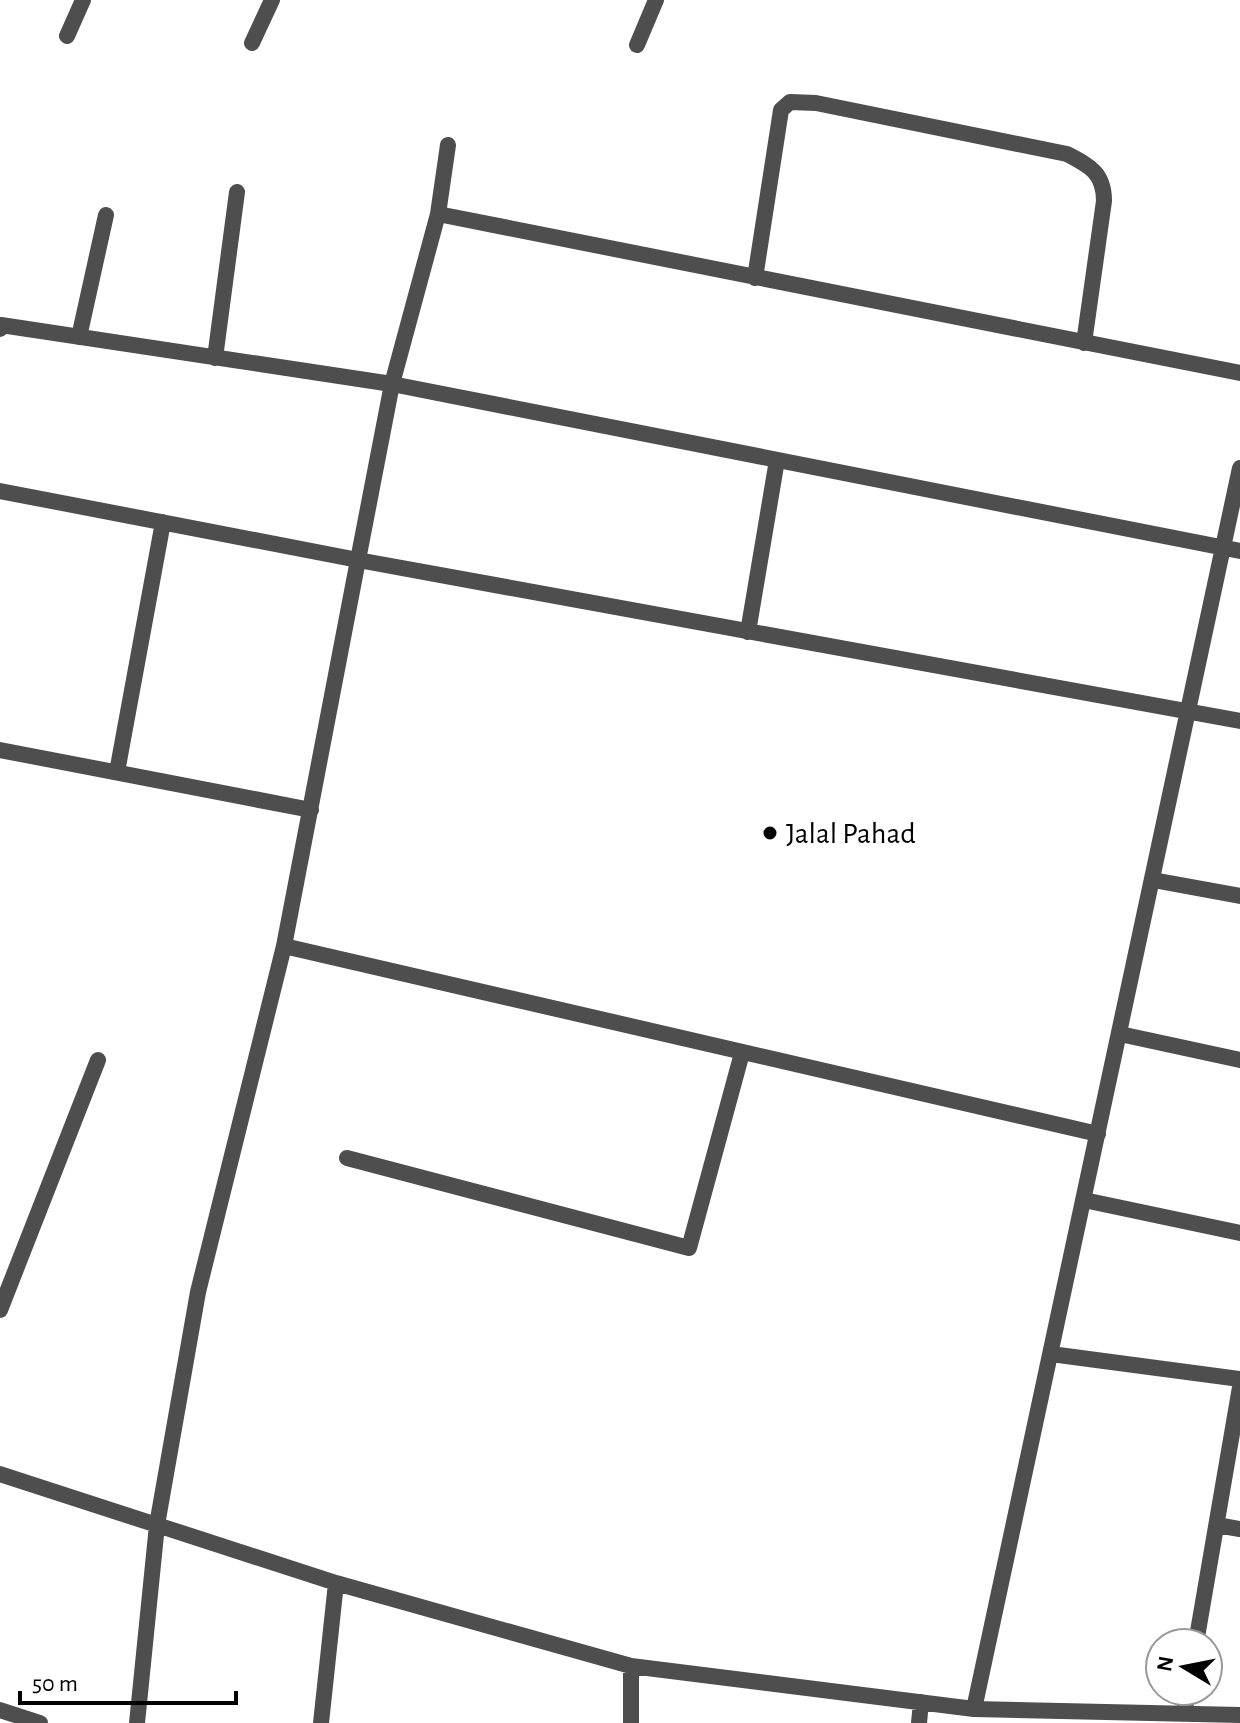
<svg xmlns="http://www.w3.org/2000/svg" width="1240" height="1723" font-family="'Alegreya Sans',sans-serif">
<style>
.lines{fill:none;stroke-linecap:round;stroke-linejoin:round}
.street{stroke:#4e4e4e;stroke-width:16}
.poi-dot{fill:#000;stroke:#fff;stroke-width:3}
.labels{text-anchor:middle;stroke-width:8;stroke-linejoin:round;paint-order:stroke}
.poi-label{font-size:30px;fill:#000;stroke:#fff;text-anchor:start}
</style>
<rect width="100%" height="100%" fill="#fff"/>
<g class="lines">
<!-- street -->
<path class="street" d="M 67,36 L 83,0
M 252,43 L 272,0
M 637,45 L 656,0
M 438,214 L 1240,373
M 755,278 L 781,110 L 790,102 L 816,103 L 1067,154 C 1090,166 1104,173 1104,201 L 1084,343
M 0,329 L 1,325 L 392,384 L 1240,551
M 79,337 L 106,215
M 215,358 L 237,192
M 0,491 L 358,560 L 392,384 L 438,214 L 448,145
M 748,632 L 777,460
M 0,750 L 311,810
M 117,772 L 163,522
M 1153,880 L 1240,896
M 284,946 L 1098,1134
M 1120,1034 L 1240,1060
M 347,1158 L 689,1248 L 742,1053
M 1084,1200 L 1240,1233
M 0,1310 L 98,1060
M 1051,1354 L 1240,1379
M 0,1474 L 157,1525 L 198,1292 L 284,946 L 358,560 L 1240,721
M 1217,1525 L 1240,1529
M 1196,1643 L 1240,1387
M 974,1709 L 1240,468
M 0,1710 L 40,1723
M 1184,1714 L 1188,1691
M 137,1723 L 157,1525 L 336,1583 L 631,1666 L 974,1709 L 1240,1715
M 321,1723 L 336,1583
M 631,1723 L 631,1666
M 919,1723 L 921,1702"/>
</g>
<!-- markers -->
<circle class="poi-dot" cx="770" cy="833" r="8"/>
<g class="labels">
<!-- poi labels -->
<g class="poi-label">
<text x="786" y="843">Jalal Pahad</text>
</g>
</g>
<!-- north arrow -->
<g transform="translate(1184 1667) rotate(280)"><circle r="38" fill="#ffffff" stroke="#999999" stroke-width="2"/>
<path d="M0-6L14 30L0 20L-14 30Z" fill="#000000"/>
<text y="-12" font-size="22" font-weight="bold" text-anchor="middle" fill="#000000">N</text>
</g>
<!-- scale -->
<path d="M20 1691v12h216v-12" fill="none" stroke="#000000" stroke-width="4"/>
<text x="32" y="1691" font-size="24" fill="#000000" stroke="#ffffff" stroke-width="6" paint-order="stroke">50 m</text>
</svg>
